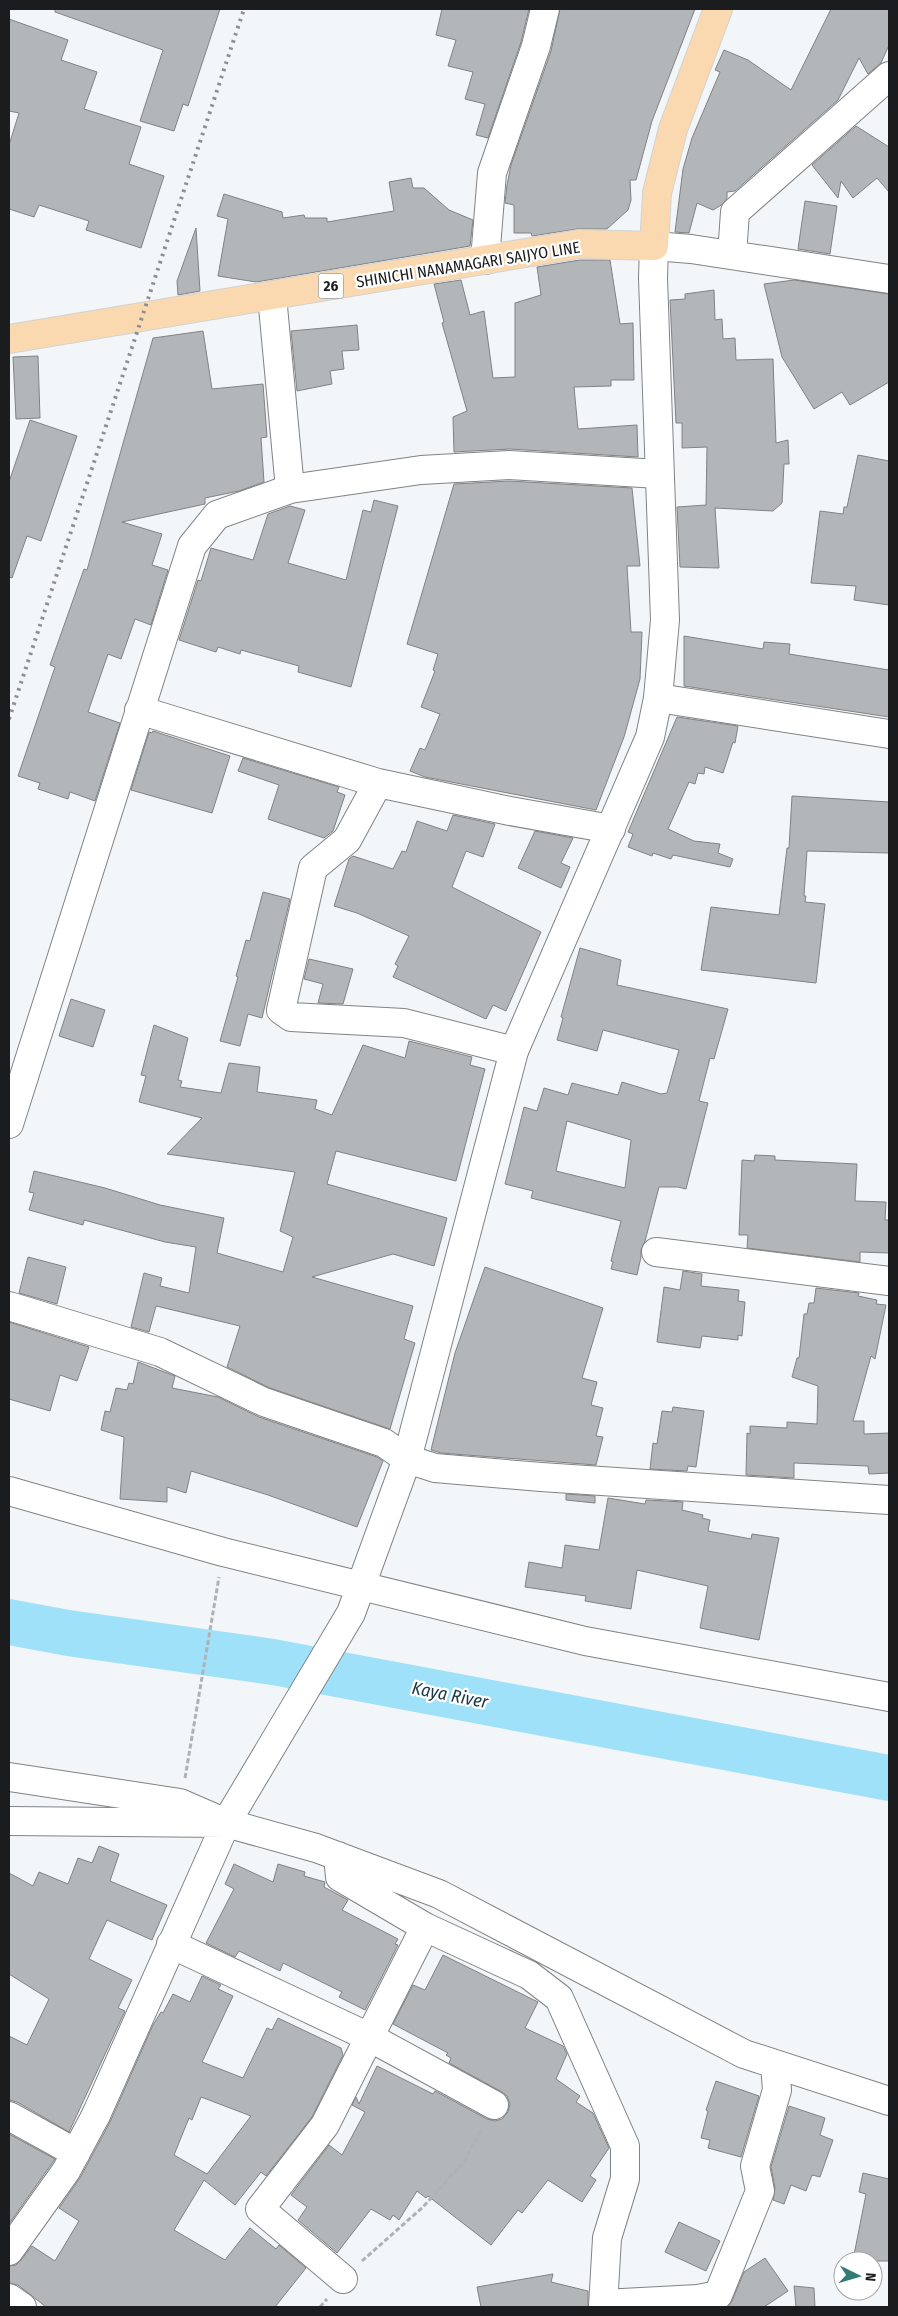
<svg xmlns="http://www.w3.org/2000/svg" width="898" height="2316" font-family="'Fira Sans Condensed',sans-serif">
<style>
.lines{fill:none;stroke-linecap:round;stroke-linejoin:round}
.river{stroke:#a0e1fa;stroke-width:46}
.building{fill:#b3b6b8;stroke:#808285;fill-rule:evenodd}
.street-casing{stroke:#808385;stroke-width:30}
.secondary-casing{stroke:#808385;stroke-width:30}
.primary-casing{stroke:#d1d2d2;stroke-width:30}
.path{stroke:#afb2b4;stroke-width:3;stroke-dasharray:5 2.5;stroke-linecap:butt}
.street{stroke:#fff;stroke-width:28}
.secondary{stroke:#fff;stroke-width:28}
.primary{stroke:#fad9b0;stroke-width:28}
.rail{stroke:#8c8e90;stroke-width:4;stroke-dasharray:2.5 5;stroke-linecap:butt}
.labels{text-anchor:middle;stroke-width:4.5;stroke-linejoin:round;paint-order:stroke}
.shield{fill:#fff;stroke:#5f6061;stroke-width:1}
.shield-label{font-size:15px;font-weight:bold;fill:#1b1c1d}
.street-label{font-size:16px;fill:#1b1c1d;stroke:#fff}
.water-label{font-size:18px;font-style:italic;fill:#193843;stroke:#fff}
</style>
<rect width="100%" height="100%" fill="#f3f6f9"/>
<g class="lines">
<!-- river -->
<path class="river" d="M 9,1622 L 68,1633 L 273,1662 L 889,1778"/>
</g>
<!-- building -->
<path class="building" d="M 55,9 L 220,9 L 188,106 L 183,104 L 174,131 L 140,121 L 163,50 L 55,12 Z
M 442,9 L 529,9 L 521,42 L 488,138 L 476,135 L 485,104 L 465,99 L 473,72 L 448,66 L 456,40 L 436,35 Z
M 560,9 L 695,9 L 652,121 L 636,180 L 630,180 L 631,200 L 628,210 L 607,229 L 577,229 L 532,236 L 531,233 L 514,233 L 514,205 L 505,203 L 507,185 L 511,165 L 551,51 Z
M 831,9 L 889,9 L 889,45 L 881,63 L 868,74 L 859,58 L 838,100 L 735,191 L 727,192 L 727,198 L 723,204 L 713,210 L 697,203 L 689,233 L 675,232 L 683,169 L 692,138 L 720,72 L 715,70 L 724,50 L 748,60 L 791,90 Z
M 9,19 L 68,40 L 61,60 L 97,72 L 84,109 L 141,127 L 129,164 L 164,176 L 141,248 L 86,230 L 89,221 L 39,205 L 34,217 L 9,209 L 9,145 L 19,113 L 9,111 Z
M 856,126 L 889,147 L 889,192 L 877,178 L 853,198 L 841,181 L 838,198 L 812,165 Z
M 411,178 L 413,188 L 424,188 L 449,210 L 473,220 L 470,246 L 256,282 L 218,276 L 228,219 L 217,216 L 224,194 L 282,212 L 283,218 L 304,215 L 305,218 L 327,218 L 327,222 L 394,211 L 389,182 Z
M 805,201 L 837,206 L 830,254 L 798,249 Z
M 196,228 L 200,291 L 178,295 L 177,281 Z
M 580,260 L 610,260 L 620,324 L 633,323 L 634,380 L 611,380 L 611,386 L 574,387 L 578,429 L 637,425 L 638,457 L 510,449 L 454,452 L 453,417 L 467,411 L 442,323 L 444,322 L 434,284 L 461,280 L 470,315 L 484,311 L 493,378 L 515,377 L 515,303 L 541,295 L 537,267 Z
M 794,280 L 889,294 L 889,382 L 850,405 L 842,392 L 814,409 L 782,357 L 764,284 Z
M 714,290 L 715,320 L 722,319 L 723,339 L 735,338 L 736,360 L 773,359 L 776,443 L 788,440 L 789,464 L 784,464 L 782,503 L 773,511 L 715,508 L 719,568 L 680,567 L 677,507 L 706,505 L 707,447 L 682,448 L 682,423 L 676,423 L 670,300 L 685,299 L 685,294 Z
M 357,325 L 359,350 L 342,351 L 344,369 L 330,371 L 332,384 L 297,391 L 291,331 Z
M 203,331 L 212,389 L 263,384 L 267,437 L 261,438 L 264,482 L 239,491 L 205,498 L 205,504 L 122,522 L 162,534 L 152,565 L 168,570 L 151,625 L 135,619 L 121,659 L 108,654 L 88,712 L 120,723 L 95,801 L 70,792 L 68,799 L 38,789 L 40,783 L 18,776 L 55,667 L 50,665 L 84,569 L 87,570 L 153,338 Z
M 38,356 L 40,418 L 16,419 L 13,357 Z
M 30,420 L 77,436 L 41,541 L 27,536 L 12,578 L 9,577 L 9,482 Z
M 858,455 L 889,461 L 889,605 L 854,600 L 856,586 L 811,583 L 820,511 L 843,514 L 844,507 L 847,507 Z
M 509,481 L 632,488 L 640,566 L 627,566 L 631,632 L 642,632 L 640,679 L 624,737 L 596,810 L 425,777 L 410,771 L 420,748 L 425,750 L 440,714 L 421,707 L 435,671 L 433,670 L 438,654 L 407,644 L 454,484 Z
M 374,500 L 398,506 L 351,687 L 298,672 L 299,666 L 241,650 L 240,654 L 218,647 L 216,652 L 179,640 L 198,580 L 201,581 L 211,548 L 253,560 L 268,514 L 290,506 L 305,510 L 288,563 L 346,580 L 363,510 L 371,512 Z
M 684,636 L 763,649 L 764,642 L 790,644 L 789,654 L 889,670 L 889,717 L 684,686 Z
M 677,717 L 738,726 L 735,743 L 733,742 L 723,773 L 705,767 L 704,774 L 698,773 L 695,784 L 689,782 L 668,829 L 694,841 L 720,844 L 718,853 L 733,859 L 730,867 L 673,855 L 671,859 L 653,853 L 652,856 L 628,847 L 633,834 L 628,832 Z
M 153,731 L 230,756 L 212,813 L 131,790 L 149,732 L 152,733 Z
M 243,758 L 339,787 L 337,792 L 345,795 L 333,831 L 324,838 L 268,819 L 279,785 L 238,771 Z
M 792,796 L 889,802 L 889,853 L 807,851 L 804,896 L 806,896 L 805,902 L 825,904 L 816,983 L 701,970 L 711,907 L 779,915 L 787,848 L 789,848 Z
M 453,815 L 495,824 L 483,857 L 466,851 L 452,887 L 541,932 L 506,1011 L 493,1005 L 486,1019 L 393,977 L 398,966 L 395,964 L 409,936 L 357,913 L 334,906 L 349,859 L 353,856 L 393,869 L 402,851 L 406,852 L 417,821 L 447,831 Z
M 535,831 L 573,838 L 561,863 L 570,867 L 561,888 L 518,868 Z
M 263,892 L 290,899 L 262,1018 L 248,1014 L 240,1046 L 220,1041 L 238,977 L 236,976 L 246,940 L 250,941 Z
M 580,948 L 621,960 L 617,985 L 728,1009 L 714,1059 L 710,1058 L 699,1101 L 708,1103 L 686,1189 L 678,1187 L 659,1187 L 645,1241 L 641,1250 L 641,1257 L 637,1275 L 611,1269 L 613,1262 L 611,1261 L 621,1221 L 531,1198 L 533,1191 L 505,1184 L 524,1107 L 537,1111 L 544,1088 L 568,1095 L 572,1083 L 618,1095 L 622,1082 L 661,1094 L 667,1093 L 679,1050 L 603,1030 L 597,1051 L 557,1040 L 563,1018 L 561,1017 ZM 567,1121 L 631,1140 L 625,1188 L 556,1171 Z
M 309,959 L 353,969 L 343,1004 L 318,1003 L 323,984 L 304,979 Z
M 71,999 L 105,1010 L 93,1047 L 59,1036 Z
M 154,1025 L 188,1038 L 178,1080 L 182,1081 L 180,1087 L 221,1093 L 229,1063 L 260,1067 L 257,1092 L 317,1100 L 315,1109 L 332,1115 L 363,1045 L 405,1058 L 409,1041 L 472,1057 L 470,1065 L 485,1069 L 456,1181 L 336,1151 L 327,1184 L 447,1218 L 434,1266 L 393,1254 L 312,1277 L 413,1306 L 404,1339 L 415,1343 L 390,1429 L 270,1388 L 227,1367 L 240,1326 L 156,1306 L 149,1332 L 131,1327 L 144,1273 L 162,1278 L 160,1286 L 189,1293 L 196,1247 L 165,1242 L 84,1220 L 83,1225 L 29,1210 L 34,1193 L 29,1192 L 34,1171 L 105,1188 L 160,1205 L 224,1218 L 217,1253 L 283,1272 L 293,1237 L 280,1231 L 295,1172 L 167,1154 L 202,1118 L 139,1102 L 146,1076 L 141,1075 Z
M 755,1155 L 775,1156 L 775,1160 L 857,1164 L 855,1201 L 886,1202 L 885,1220 L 889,1220 L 889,1253 L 860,1252 L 860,1262 L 747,1248 L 748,1235 L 739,1235 L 742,1160 L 754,1161 Z
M 28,1257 L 66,1267 L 57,1304 L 19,1293 Z
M 485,1267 L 603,1308 L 582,1378 L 597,1382 L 591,1405 L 603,1408 L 596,1436 L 603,1437 L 596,1465 L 441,1453 L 431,1450 L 455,1353 Z
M 683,1271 L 702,1274 L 701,1286 L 739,1290 L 738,1301 L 745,1302 L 742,1336 L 738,1335 L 738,1340 L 702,1336 L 700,1348 L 657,1342 L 664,1287 L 680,1290 Z
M 816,1288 L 859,1293 L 858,1296 L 877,1300 L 876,1304 L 886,1305 L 875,1359 L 871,1356 L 853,1421 L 864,1421 L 864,1434 L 889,1433 L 889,1473 L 869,1474 L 868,1466 L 794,1463 L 794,1478 L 746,1475 L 747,1433 L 750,1434 L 750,1426 L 787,1428 L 787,1422 L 817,1424 L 818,1386 L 792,1377 L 797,1358 L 799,1358 L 804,1314 L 807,1314 L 809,1303 L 814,1303 Z
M 9,1322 L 89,1347 L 77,1381 L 60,1375 L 50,1411 L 9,1399 Z
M 138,1362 L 175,1376 L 172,1388 L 218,1397 L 259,1417 L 377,1457 L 383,1461 L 357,1527 L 268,1495 L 191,1471 L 186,1493 L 167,1487 L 167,1502 L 120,1499 L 124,1437 L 101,1430 L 105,1411 L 110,1412 L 116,1388 L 127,1390 L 129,1383 L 133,1384 Z
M 673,1407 L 704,1411 L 696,1467 L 688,1466 L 687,1471 L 650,1469 L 653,1443 L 657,1444 L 662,1411 L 672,1412 Z
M 566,1494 L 595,1496 L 595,1503 L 566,1500 Z
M 608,1498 L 645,1504 L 646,1500 L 683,1502 L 682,1510 L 703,1515 L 702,1518 L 710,1520 L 708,1531 L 751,1539 L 752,1534 L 779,1538 L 759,1640 L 700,1628 L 708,1586 L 637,1570 L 631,1609 L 585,1601 L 586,1596 L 525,1587 L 529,1562 L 562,1568 L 565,1545 L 599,1550 Z
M 99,1846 L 119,1854 L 110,1881 L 167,1905 L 152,1940 L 107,1920 L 89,1959 L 132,1980 L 118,2008 L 125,2011 L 69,2132 L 17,2102 L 9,2100 L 9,2036 L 27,2045 L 49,1999 L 9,1974 L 9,1873 L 33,1886 L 39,1872 L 68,1884 L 78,1858 L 92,1863 Z
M 234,1864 L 273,1882 L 278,1864 L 305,1872 L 304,1876 L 325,1882 L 324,1887 L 348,1900 L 342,1910 L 398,1939 L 395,1944 L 398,1945 L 365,2010 L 339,1997 L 342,1992 L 283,1963 L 280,1971 L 239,1951 L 235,1957 L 206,1943 L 234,1889 L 225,1884 Z
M 443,1955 L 538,2002 L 525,2028 L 563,2046 L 567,2054 L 556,2079 L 580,2096 L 576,2102 L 593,2113 L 609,2148 L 590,2176 L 596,2180 L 582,2202 L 548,2180 L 522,2213 L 518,2210 L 491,2245 L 428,2196 L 426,2198 L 417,2191 L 399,2220 L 393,2215 L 390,2220 L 371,2209 L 337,2253 L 298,2220 L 307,2207 L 291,2195 L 329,2145 L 342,2155 L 365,2112 L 352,2105 L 356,2097 L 359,2104 L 377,2066 L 433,2094 L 435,2091 L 487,2119 L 495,2121 L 502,2119 L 508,2112 L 510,2104 L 507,2096 L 502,2092 L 449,2063 L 451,2058 L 446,2055 L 448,2053 L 393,2024 L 413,1985 L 425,1990 Z
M 202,1976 L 221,1985 L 218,1989 L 233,1996 L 202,2062 L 243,2078 L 267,2028 L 272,2030 L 278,2018 L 341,2048 L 343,2055 L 312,2117 L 266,2176 L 261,2172 L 235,2205 L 204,2180 L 174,2230 L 225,2260 L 250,2228 L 276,2249 L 279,2245 L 306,2268 L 275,2307 L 46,2307 L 18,2285 L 9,2283 L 9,2266 L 16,2265 L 21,2260 L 32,2246 L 55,2261 L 79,2221 L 59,2208 L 80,2178 L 110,2122 L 153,2025 L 161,2012 L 163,2013 L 173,1994 L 190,2002 ZM 201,2097 L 251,2116 L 207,2174 L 174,2155 L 189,2118 L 192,2120 Z
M 716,2081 L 759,2096 L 741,2157 L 708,2148 L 710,2140 L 701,2138 L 708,2111 L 706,2110 Z
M 789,2106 L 825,2118 L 820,2135 L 833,2140 L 820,2177 L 812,2175 L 806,2191 L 791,2185 L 784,2204 L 773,2200 L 775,2188 L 771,2167 Z
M 9,2134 L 55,2159 L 9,2224 Z
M 863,2173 L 889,2179 L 889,2261 L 864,2261 L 864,2258 L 854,2255 L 866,2194 L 859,2192 Z
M 679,2222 L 720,2241 L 706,2271 L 665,2252 Z
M 765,2258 L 788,2291 L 764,2307 L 728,2307 L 732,2301 L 744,2272 Z
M 553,2274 L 551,2282 L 588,2291 L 588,2307 L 481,2307 L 477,2287 Z
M 794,2286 L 814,2288 L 815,2307 L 796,2307 Z"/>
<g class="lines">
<!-- street casing -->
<g class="street-casing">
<path id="street" d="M 654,246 L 691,249 L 889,279
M 732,255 L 735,212 L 889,76
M 485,260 L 492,173 L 536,46 L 545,9
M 272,296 L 290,489
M 658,698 L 889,734
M 139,710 L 378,783 L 510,811 L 611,829
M 378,783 L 347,840 L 313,868 L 281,1010 L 291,1017 L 404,1023 L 514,1051
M 9,1124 L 192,546 L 217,515 L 290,489 L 421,470 L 509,465 L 659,474
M 656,1252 L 889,1281
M 9,1306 L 160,1352 L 264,1402 L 384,1443 L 407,1459 L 435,1468 L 541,1477 L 889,1500
M 9,1777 L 180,1803 L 226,1823 L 316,1848 L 439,1894 L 744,2054 L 889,2101
M 338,1856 L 340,1877 L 425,1927 L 529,1975 L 559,1998 L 625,2146 L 625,2179 L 607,2238 L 603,2307
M 171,1944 L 369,2037 L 494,2105
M 9,2116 L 76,2153
M 9,2251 L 66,2171 L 96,2115
M 343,2279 L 260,2209 L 325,2125 L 425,1927
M 9,2298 L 22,2307
M 603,2304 L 698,2299 L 718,2295 L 760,2191 L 755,2166 L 777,2090 L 775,2065"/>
</g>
<!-- secondary casing -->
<g class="secondary-casing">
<path id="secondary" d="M 9,1491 L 223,1552 L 585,1641 L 889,1697
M 9,1821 L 226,1823
M 96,2115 L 226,1823 L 351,1613 L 407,1459 L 514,1051 L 650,737 L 658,698 L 665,620 L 653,278 L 654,246"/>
</g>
<!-- primary casing -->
<g class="primary-casing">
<path id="primary" d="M 9,339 L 579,244 L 654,246 L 657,193 L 673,129 L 718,9"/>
</g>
<!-- path -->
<path class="path" d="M 185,1778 L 219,1577
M 362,2261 L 423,2207 L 464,2162 L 482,2128
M 320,2307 L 327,2299"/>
<!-- street -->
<use href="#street" class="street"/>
<!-- secondary -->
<use href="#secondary" class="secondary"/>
<!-- primary -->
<use href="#primary" class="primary"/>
<!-- rail -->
<path class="rail" d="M 9,719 L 244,9"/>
</g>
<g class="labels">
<!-- shield labels -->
<rect class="shield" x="318.5" y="273.5" width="25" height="25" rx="4"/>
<g class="shield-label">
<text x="331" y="291">26</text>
</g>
<!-- street labels -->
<g class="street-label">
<text transform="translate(468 264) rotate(-9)" y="6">SHINICHI NANAMAGARI SAIJYO LINE</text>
</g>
<!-- water labels -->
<g class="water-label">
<text transform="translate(450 1695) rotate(11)" y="6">Kaya River</text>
</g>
</g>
<!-- border -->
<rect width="898" height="2316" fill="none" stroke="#1b1c1d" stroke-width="20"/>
<!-- north arrow -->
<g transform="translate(858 2276) rotate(95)"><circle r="24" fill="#ffffff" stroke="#a4a4a5"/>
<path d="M0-4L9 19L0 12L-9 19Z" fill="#347b74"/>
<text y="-8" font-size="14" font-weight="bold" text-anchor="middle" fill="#1b1c1d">N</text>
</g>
</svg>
